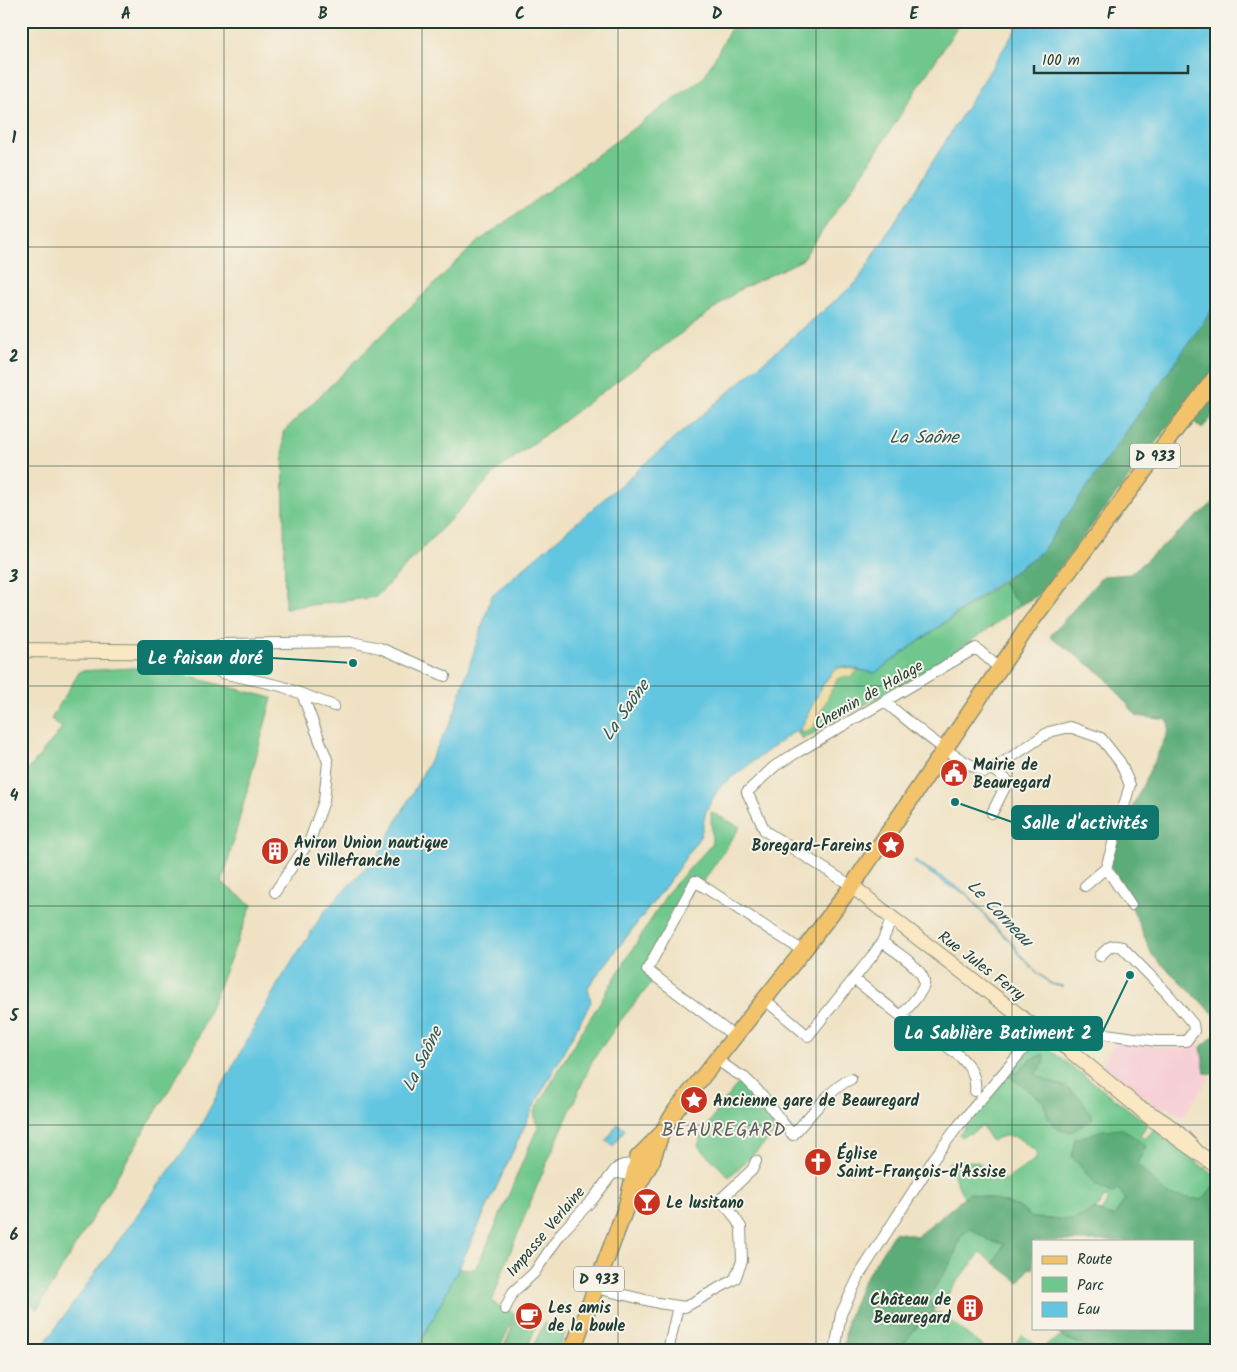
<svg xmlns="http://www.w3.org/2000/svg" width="1237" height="1372" font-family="Kalam,sans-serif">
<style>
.built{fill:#f6cfd6}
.green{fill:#70c78d;stroke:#488260}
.forest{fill:#5cac78;stroke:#3e7456}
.sand{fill:#eeda9e;stroke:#868c69}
.water{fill:#63c6e1;stroke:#41828a}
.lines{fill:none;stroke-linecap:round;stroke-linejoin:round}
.street-casing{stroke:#878f7b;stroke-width:12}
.secondary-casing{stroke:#878f7b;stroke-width:16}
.primary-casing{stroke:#878f7b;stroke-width:18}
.street{stroke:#fff;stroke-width:10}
.secondary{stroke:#fae7c3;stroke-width:14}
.primary{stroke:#f2c36a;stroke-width:15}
.grid{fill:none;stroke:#1f3d34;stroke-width:1;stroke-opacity:0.55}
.labels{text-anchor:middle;stroke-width:4;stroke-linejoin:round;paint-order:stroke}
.shield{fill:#f7f3e8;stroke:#60746a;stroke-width:1}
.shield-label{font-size:15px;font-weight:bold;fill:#1f3d34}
.street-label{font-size:16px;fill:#1f3d34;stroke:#f7f3e8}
.poi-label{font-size:16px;font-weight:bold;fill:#1f3d34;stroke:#f7f3e8;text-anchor:start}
.water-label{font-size:18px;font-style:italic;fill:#2d5857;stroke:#f7f3e8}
.quarter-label{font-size:19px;letter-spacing:1px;fill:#5d5f60;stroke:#f7f3e8}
.leader{fill:none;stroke:#0f766e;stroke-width:2}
.callout-dot{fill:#0f766e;stroke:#f7f3e8;stroke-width:2}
.callout{fill:#0f766e;stroke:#0f766e;stroke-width:2}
.callout-label{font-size:18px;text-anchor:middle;font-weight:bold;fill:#fff}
.neatline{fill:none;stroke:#1f3d34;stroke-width:2}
.grid-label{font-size:16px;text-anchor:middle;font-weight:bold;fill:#1f3d34}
</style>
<rect width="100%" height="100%" fill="#f7f3e8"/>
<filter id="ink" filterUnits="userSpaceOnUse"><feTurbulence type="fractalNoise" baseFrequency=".02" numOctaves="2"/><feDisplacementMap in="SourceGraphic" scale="10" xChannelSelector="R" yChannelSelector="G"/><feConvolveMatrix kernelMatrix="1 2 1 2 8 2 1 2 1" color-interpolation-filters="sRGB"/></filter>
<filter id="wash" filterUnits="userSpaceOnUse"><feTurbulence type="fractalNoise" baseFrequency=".0096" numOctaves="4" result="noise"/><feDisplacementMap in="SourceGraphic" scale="20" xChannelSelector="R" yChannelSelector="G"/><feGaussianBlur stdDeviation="1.12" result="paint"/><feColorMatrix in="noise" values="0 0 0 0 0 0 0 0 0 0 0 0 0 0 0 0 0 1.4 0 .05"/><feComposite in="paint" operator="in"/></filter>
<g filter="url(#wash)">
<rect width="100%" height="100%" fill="#efe1c2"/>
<!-- built -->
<path class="built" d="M 1117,1042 L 1185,1049 L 1197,1042 L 1201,1047 L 1205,1073 L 1210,1078 L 1182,1117 L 1167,1105 L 1161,1113 L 1150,1104 L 1151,1100 L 1146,1095 L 1141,1097 L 1100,1065 Z"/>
<!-- green -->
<path class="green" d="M 735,21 L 961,21 L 866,168 L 802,260 L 739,290 L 499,469 L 376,597 L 285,608 L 283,432 L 475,244 L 704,77 Z
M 1002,582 L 1020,605 C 954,658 877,698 803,739 L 798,734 L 813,728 L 837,678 L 846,676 L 850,678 L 858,670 L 875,673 Z
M 151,667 L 272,698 L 222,883 L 252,905 L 194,1048 L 37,1310 L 21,1290 L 21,779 L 62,728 L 51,719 L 80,671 Z
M 711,812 L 740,827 L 701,885 L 696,882 L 647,969 L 654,980 L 620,1021 L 592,1061 L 539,1181 L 503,1270 L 492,1302 L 516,1314 L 498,1351 L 416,1351 L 459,1268 L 475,1269 C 499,1223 516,1174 538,1127 L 534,1113 L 568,1054 L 668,892 L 712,844 Z
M 1038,1041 L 1148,1124 L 1140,1135 L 1145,1139 L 1154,1129 L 1216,1177 L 1216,1183 L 1202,1201 L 1167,1195 L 1136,1164 L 1146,1146 L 1120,1190 L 1125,1200 L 1114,1217 L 1100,1212 L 1109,1200 L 1105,1197 L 1096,1209 L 1073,1220 L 1032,1218 L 1019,1207 L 970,1193 L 964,1198 L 948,1163 L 956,1160 L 978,1162 L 992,1174 L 1006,1180 L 1037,1158 L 1035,1150 C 1017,1138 1013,1130 991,1141 L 982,1126 L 970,1134 L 969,1133 L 961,1137 L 959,1134 L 1008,1075 L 1043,1101 L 1049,1119 L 1085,1102 L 1066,1087 L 1047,1081 L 1035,1074 L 1044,1054 C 1032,1058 1024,1062 1018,1074 L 1013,1069 Z
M 740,1082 L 780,1129 L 729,1177 L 698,1146 C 705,1124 722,1106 735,1087 Z
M 970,1228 L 990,1241 L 1004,1244 L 994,1263 L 980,1253 L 937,1308 L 934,1308 L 928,1298 L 953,1259 L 960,1238 Z
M 939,1312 L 988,1351 L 897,1351 L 919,1324 Z
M 517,1317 L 536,1327 L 526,1351 L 502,1351 Z
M 544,1323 L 565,1333 L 559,1351 L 531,1351 Z
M 1022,1335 L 1038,1346 L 1039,1351 L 1013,1351 L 1011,1348 Z
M 1062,1337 L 1100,1351 L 1040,1351 L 1044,1349 L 1047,1344 Z"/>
<!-- forest -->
<path class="forest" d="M 1216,304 L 1216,411 L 1202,429 L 1192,420 L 1177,415 L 1039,595 L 1020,605 L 1002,582 L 1042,551 Z
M 1216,497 L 1216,1016 L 1152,955 L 1131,905 L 1109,865 L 1120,833 L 1169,730 L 1168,720 L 1137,716 L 1103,675 L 1050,636 L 1103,576 L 1130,574 L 1213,503 Z
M 1216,1034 L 1216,1075 L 1205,1073 L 1201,1047 Z
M 1044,1054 L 1044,1064 L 1035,1074 C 1064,1090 1077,1086 1093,1119 L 1071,1132 L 1059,1130 L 1049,1119 L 1043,1101 L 1008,1075 L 1013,1069 L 1018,1074 C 1025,1062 1032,1058 1044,1054 Z
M 1123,1129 L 1146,1146 L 1137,1164 L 1167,1195 L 1202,1200 L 1216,1183 L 1216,1351 L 1100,1351 L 1062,1337 L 1052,1328 L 1193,1328 L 1193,1241 L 1033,1241 L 1033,1269 L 1029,1268 L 1019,1282 L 994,1263 L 1004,1244 L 990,1241 L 970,1228 L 960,1238 L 953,1259 L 928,1298 L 935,1313 L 928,1318 L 923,1327 L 919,1325 L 897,1351 L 843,1351 L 847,1321 L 862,1283 L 895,1232 L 917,1236 L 970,1193 L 1019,1207 L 1032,1218 L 1073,1220 L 1096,1209 L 1100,1212 L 1114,1217 L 1125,1200 L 1120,1190 L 1111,1193 L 1096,1185 L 1072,1157 L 1075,1139 L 1103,1130 Z"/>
<!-- sand -->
<path class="sand" d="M 841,667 L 858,670 L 850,678 L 846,676 L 837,679 L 813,728 L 798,734 C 810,715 820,676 841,667 Z"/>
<!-- water -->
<path class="water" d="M 1021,21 L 1216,21 L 1216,304 L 1042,551 L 875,673 C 866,672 848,666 840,667 C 826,670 806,720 798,734 L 796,730 L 720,786 L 706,811 L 701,835 L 668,883 L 588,987 L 591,1002 L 533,1108 L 459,1268 L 416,1351 L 39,1351 L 197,1132 L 279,982 L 324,912 L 379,854 L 452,720 L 492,595 L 857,282 Z
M 915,860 L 969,895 L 992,923 L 1011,941 L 1022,956 L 1038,973 L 1052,984 L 1063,986 L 1062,987 L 1050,984 L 1038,974 L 1017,952 L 1011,942 L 991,924 L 968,895 L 949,886 L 914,862 Z
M 618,1124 L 625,1129 L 613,1146 L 606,1141 Z"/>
</g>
<g filter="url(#ink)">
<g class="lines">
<!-- street casing -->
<g class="street-casing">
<path id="street" d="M 885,702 C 917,728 947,755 985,772 L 1001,764 L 1049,732 L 1070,727 L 1101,738 L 1120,762 L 1130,785 L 1106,868 L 1131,905
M 334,706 L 281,686 L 222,673 L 204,664 L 193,652 L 222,644 L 352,642 L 380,648 L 445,676
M 992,813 L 1008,781 L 992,769
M 852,886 L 765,831 L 747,792 L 775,766 L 796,753 L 976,648 L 999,668
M 1085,886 L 1106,868
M 275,892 L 310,840 L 324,801 L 328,762 L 302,694
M 882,942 C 892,949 927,970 924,985 C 922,993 907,1009 901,1016
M 854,979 C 872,993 890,1008 909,1022 C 930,1038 980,1057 975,1091
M 764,999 L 808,1036 L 873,955 L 882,942 L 892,918
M 734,1036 L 647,970 L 695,881 L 803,951
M 1068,1049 L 1091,1035 L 1106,1034 L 1156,1041 L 1186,1041 L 1194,1031 L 1193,1024 L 1167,993 L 1122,947 C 1111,943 1108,948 1100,956
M 716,1059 L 733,1071 L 745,1078 L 763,1096 L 781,1121 L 793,1135 C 807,1119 833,1086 851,1079
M 633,1176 L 619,1173 L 612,1174 C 618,1164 626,1163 636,1166
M 596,1288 L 658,1303 L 685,1307 L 735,1279 L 742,1261 L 741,1227 L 731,1212 L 720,1200 L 752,1170 L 756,1161
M 505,1309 L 513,1292 L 534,1273 L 562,1232 L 593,1199 L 612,1174
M 668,1351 L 678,1306
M 835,1351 L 841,1314 L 860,1274 L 935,1157 L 959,1125 L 1039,1031"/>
</g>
<!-- secondary casing -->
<g class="secondary-casing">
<path id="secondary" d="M 21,650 L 193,652
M 852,886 L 892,918 L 1029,1023 L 1068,1049 L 1138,1107
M 1197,1152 C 1180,1132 1162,1118 1138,1107 C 1162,1130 1190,1146 1216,1166"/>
</g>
<!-- primary casing -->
<g class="primary-casing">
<path id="primary" d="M 626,1207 L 652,1161 L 661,1134 L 676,1110 L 803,951 L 852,886 L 1033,619 L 1216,376
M 572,1351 L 626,1207 L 638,1157 L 660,1135"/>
</g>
<!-- street -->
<use href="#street" class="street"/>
<!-- secondary -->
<use href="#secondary" class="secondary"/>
<!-- primary -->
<use href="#primary" class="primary"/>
</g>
</g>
<!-- grid -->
<path class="grid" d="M 224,21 L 224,1351M 422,21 L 422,1351M 618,21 L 618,1351M 816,21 L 816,1351M 1012,21 L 1012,1351M 21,247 L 1216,247M 21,466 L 1216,466M 21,686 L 1216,686M 21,906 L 1216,906M 21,1125 L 1216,1125"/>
<!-- icons -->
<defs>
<g id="civic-disc" transform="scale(1.4375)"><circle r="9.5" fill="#c8321e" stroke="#f7f3e8"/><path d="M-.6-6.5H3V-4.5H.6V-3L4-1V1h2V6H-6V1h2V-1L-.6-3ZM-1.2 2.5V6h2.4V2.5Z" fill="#fff"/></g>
<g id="sight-disc" transform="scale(1.4375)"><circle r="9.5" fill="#c8321e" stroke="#f7f3e8"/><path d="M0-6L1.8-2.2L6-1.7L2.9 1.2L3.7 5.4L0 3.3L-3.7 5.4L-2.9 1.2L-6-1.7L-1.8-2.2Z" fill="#fff"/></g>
<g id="building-disc" transform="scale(1.4375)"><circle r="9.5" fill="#c8321e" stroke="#f7f3e8"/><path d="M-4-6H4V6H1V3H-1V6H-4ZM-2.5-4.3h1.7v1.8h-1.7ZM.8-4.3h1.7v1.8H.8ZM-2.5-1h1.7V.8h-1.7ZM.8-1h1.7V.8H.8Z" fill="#fff"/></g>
<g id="church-disc" transform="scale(1.4375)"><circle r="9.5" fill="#c8321e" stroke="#f7f3e8"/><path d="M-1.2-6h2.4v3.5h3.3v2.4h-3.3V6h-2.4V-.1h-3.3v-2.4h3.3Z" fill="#fff"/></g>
<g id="bar-disc" transform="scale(1.4375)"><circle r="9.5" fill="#c8321e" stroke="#f7f3e8"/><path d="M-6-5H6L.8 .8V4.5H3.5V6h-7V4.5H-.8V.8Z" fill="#fff"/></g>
<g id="cafe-disc" transform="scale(1.4375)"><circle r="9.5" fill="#c8321e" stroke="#f7f3e8"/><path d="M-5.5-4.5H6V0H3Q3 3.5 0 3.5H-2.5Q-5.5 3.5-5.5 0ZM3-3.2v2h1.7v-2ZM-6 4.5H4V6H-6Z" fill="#fff"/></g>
</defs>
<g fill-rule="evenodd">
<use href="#civic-disc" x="954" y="773"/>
<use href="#sight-disc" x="891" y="845"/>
<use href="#building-disc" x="275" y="851"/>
<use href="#sight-disc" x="694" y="1100"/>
<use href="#church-disc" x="818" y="1162"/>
<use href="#bar-disc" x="647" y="1202"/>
<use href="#building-disc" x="970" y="1308"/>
<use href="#cafe-disc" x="529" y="1316"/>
</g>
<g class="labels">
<!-- shield labels -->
<g class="shield">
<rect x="1130" y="443.5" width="50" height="25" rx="4"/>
<rect x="574" y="1266.5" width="50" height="25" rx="4"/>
</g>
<g class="shield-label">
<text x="1155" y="461">D 933</text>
<text x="599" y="1284">D 933</text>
</g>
<!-- street labels -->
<g class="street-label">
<text transform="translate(868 694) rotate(-30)" y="6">Chemin de Halage</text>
<text transform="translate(982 965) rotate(37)" y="6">Rue Jules Ferry</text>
<text transform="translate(545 1231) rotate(-50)" y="6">Impasse Verlaine</text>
</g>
<!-- poi labels -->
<g class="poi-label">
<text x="973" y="770">Mairie de<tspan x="973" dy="18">Beauregard</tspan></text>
<text x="294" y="848">Aviron Union nautique<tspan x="294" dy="18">de Villefranche</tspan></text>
<text x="872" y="851" text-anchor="end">Boregard-Fareins</text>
<text x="713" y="1106">Ancienne gare de Beauregard</text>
<text x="837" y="1159">Église<tspan x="837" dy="18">Saint-François-d'Assise</tspan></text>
<text x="666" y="1208">Le lusitano</text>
<text x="951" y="1305" text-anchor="end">Château de<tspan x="951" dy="18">Beauregard</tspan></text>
<text x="548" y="1313">Les amis<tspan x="548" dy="18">de la boule</tspan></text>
</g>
<!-- water labels -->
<g class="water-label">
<text x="924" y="443">La Saône</text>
<text transform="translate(625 710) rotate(-55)" y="6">La Saône</text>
<text transform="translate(1000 913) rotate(46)" y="6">Le Corneau</text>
<text transform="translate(422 1059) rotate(-64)" y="6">La Saône</text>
</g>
<!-- quarter labels -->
<g class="quarter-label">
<text x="724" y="1136">BEAUREGARD</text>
</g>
</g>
<!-- callouts -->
<path class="leader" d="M353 663L272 658M955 802L1012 822M1130 975L1102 1033"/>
<g class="callout-dot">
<circle cx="353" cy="663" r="5"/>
<circle cx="955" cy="802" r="5"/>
<circle cx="1130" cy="975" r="5"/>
</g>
<g class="callout">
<rect x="138" y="641" width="134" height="33" rx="5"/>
<rect x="1012" y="806" width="146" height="33" rx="5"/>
<rect x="895" y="1017" width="207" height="33" rx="5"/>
</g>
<g class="callout-label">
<text x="205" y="664">Le faisan doré</text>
<text x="1085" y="829">Salle d'activités</text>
<text x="998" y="1039">La Sablière Batiment 2</text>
</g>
<!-- margin -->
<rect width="1237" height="1372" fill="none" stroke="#f7f3e8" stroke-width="55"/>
<!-- legend -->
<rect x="1032" y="1240" width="162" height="90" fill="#f7f3e8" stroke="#a1aaa0"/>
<rect x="1042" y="1256" width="25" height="8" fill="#f2c36a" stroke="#a1aaa0"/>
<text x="1077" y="1264" font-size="15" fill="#1f3d34">Route</text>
<rect x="1042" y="1277" width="25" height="15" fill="#70c78d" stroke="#a1aaa0"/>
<text x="1077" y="1290" font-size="15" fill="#1f3d34">Parc</text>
<rect x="1042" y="1302" width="25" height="15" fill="#63c6e1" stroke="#a1aaa0"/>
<text x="1077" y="1314" font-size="15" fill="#1f3d34">Eau</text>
<!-- scale -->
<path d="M1034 65v8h154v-8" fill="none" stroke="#1f3d34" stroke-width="2.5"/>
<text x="1042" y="65" font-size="15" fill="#1f3d34" stroke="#f7f3e8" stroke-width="4" paint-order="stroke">100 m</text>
<rect x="28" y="28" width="1182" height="1316" class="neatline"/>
<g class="grid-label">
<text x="126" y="19">A</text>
<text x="323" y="19">B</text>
<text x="520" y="19">C</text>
<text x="717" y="19">D</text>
<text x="914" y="19">E</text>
<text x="1111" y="19">F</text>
<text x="14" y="143">1</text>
<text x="14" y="362">2</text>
<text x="14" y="582">3</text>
<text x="14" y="801">4</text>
<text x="14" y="1021">5</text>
<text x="14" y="1240">6</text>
</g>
</svg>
